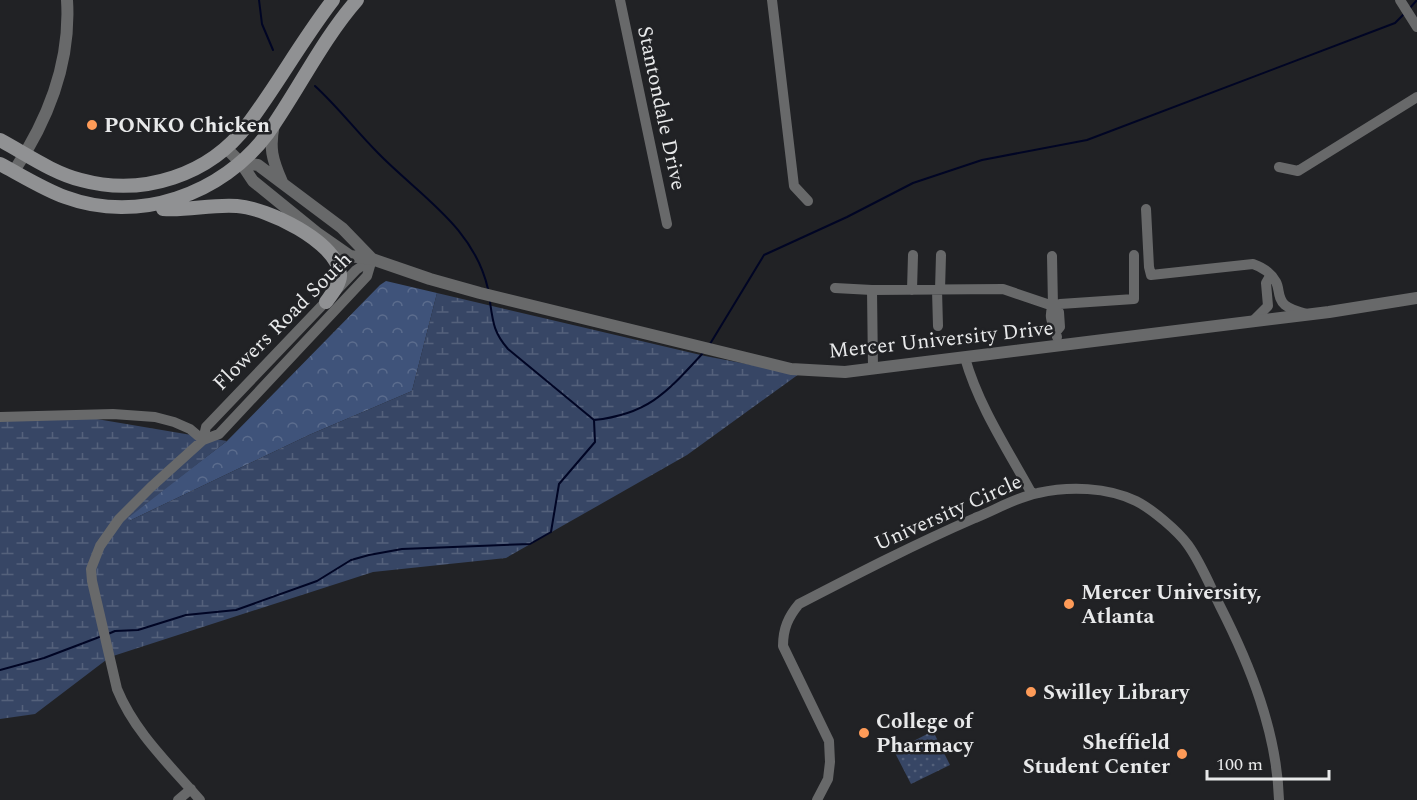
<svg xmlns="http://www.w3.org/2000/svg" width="1417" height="800" font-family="Spectral,serif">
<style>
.grass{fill:url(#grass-dots)}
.forest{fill:url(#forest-crowns)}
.wetland{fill:url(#wetland-marsh)}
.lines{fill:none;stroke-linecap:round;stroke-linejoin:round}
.stream{stroke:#000524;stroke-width:2}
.minor{stroke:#68696a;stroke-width:10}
.tertiary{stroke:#68696a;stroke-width:12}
.secondary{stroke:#909193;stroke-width:14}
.poi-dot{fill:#fe9b58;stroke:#212225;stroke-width:2}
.labels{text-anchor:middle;stroke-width:5;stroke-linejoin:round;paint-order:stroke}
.street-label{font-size:21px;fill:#e8e9ea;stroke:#212225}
.poi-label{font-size:21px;font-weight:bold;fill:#e8e9ea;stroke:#212225;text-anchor:start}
</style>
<defs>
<pattern id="grass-dots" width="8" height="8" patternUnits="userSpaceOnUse" patternTransform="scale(1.5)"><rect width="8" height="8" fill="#374665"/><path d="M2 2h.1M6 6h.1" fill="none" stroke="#54617b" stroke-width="1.8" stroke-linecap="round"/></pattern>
<pattern id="forest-crowns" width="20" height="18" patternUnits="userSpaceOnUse" patternTransform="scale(1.5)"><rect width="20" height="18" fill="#3f537a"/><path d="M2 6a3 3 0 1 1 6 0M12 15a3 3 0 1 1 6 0" fill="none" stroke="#5b6c8d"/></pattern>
<pattern id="wetland-marsh" width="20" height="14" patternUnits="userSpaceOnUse" patternTransform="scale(1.5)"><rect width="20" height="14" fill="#374665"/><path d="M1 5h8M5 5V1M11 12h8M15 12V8" fill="none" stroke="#54617b"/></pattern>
</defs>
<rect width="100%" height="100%" fill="#212225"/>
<!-- grass -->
<path class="grass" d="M 933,731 L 950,765 L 911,784 L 894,751 Z"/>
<!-- forest -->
<path class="forest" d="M 386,281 L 437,293 L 412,391 L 309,435 L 129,521 L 126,518 L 227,441 L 380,285 Z"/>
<!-- wetland -->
<path class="wetland" d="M 437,293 L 705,356 L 799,374 L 687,455 L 506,558 L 373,572 L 110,657 L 35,714 L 0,719 L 0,417 L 67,414 L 227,441 L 128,518 L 129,521 L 309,435 L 412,391 Z"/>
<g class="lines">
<!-- stream -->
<path class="stream" d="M 259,0 L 262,24 L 273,50
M 1409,9 L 1417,0
M 315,86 C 338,107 356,131 378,153 C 420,196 474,227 488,289
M 710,344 L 764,255 L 847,217 L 913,183 L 982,160 L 1087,140 L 1395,23 L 1405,13
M 594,420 C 649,414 667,392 703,353
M 108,634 L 115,631 L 138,630 L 186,615 L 236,610 L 317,581 L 351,560 L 369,555 L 402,549 L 530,544 L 551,532 L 559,484 L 595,442 L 594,420 L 508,349 C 494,333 493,323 490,302
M 0,670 L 44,658 L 102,636"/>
<!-- minor -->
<path class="minor" d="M 620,0 L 667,224
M 772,0 L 794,186 L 808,201
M 1400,0 L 1417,27
M 1279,167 L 1298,171 L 1417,97
M 1146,209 L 1149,267 L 1151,275 L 1253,264 C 1262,267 1271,273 1276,282 C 1280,289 1277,298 1285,305 C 1291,310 1299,312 1307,314
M 1052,256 L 1053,306 C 1047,319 1055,325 1057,337
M 835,288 L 872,290 L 1003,289 L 1053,306 L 1059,312 L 1060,327 L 1056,332
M 872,290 L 873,369
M 912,290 L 913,255
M 937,290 L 938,326
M 940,290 L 941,255
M 1053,306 L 1060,304 L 1134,299 L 1134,255
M 1253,321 L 1268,306 L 1266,283 L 1270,276
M 965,358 C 979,407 1008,450 1032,494
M 0,417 L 113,414 L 155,417 L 174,422 L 190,429 L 203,440
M 203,440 L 206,427 L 356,270 L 372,259
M 178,800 L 191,789
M 200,800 C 170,765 135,733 117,689 L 92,581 L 91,569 L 100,546 L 119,519 L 151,487 L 203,440 L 219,434 L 367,276 L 372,259
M 817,800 L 828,779 L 830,762 L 829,741 L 783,646 C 783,629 788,617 799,604 C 857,574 915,544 975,518 C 995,510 1017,497 1038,493 C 1069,486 1107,487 1136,501 C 1152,509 1178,531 1188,545 C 1201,563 1210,586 1220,606 C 1250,665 1277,732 1279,800"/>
<!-- tertiary -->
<path class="tertiary" d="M 274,124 C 269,148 272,159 282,182
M 226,148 L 241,163 L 253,181 L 317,233 L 350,256 L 372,259 L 430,279 L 480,293 L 791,369 L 845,372 L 1329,312 L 1417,298
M 241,163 L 258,165 L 342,228 L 372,259
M 14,171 C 48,120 71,62 67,0"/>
<!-- secondary -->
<path class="secondary" d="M 0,140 C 26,154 53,173 81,180 C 143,197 210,175 248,124 C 278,84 302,40 333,0
M 0,164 C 21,175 43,189 65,197 C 138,224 222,195 268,133 C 299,89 322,40 357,0
M 163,209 C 187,211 212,204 237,206 C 267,208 336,241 340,274 C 341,283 331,295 326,302"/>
</g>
<!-- markers -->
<g class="poi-dot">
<circle cx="92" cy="125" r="6"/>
<circle cx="1069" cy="604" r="6"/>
<circle cx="1031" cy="692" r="6"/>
<circle cx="864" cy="733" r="6"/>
<circle cx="1182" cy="754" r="6"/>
</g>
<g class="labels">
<!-- street labels -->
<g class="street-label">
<text transform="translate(662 108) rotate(78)" y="7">Stantondale Drive</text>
<text transform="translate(282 321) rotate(-45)" y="7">Flowers Road South</text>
<text transform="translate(941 339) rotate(-6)" y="7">Mercer University Drive</text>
<text transform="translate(948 512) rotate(-24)" y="7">University Circle</text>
</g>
<!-- poi labels -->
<g class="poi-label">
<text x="104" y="132">PONKO Chicken</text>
<text x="1081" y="599">Mercer University,<tspan x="1081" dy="24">Atlanta</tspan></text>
<text x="1043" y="699">Swilley Library</text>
<text x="876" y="728">College of<tspan x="876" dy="24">Pharmacy</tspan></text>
<text x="1170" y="749" text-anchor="end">Sheffield<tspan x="1170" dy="24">Student Center</tspan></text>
</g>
</g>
<!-- scale -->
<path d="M1207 770v9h122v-9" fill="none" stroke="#e8e9ea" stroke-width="3"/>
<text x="1216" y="770" font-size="18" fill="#e8e9ea" stroke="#212225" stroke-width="4.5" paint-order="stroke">100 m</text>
</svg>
